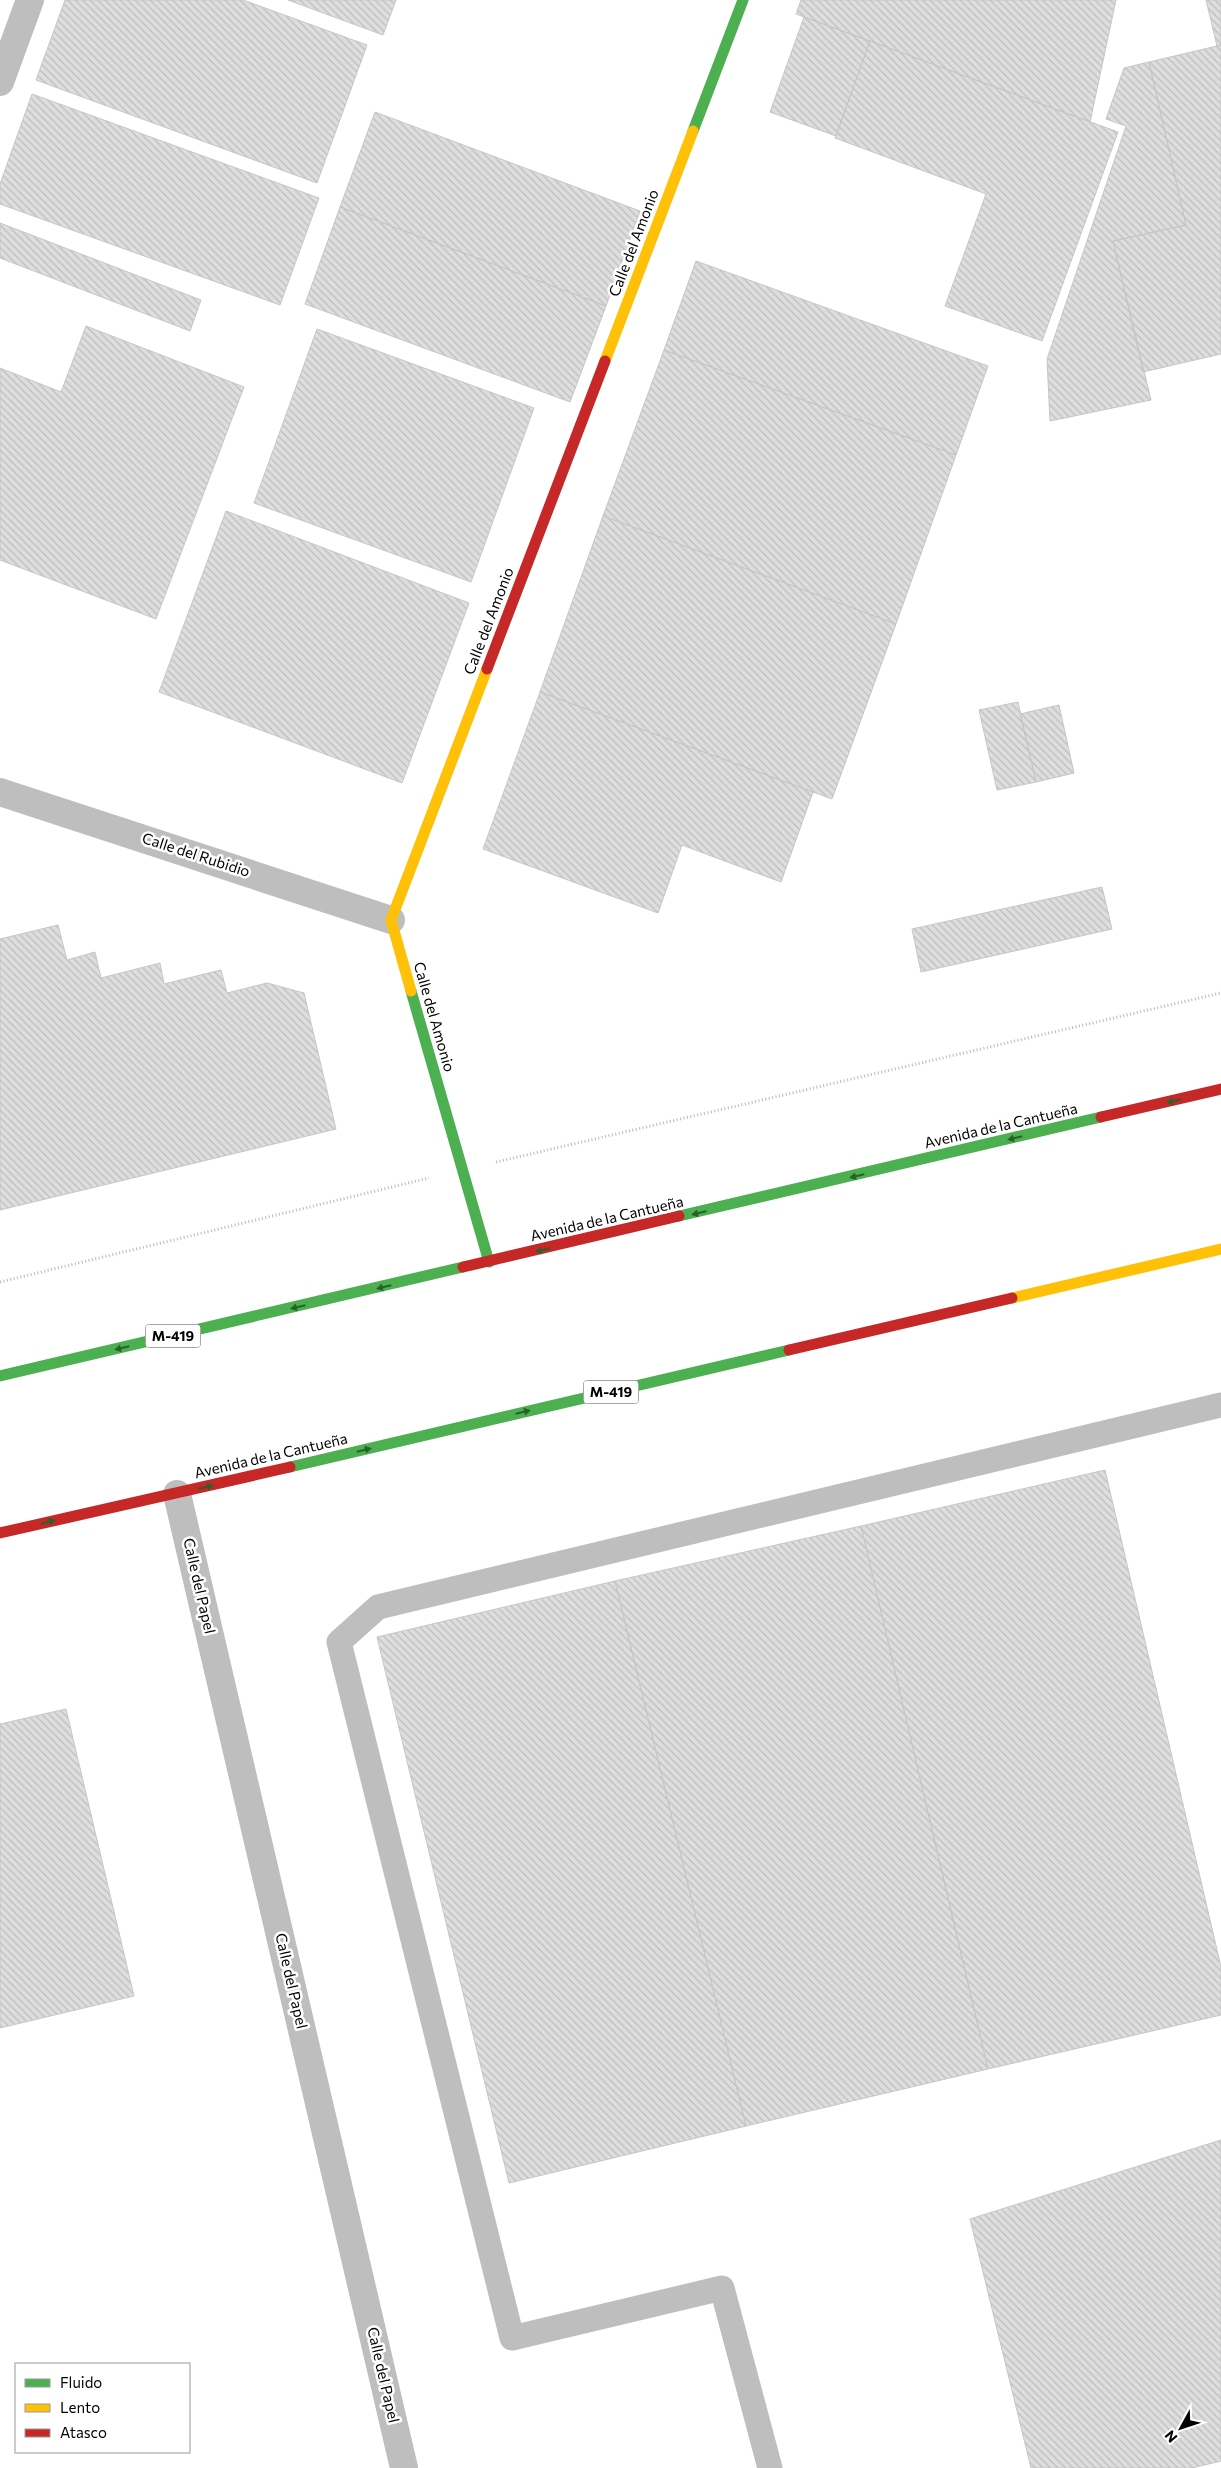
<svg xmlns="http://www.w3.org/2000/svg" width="1221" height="2468" font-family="Commissioner,sans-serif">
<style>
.building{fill:url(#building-back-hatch);stroke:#c6c6c6}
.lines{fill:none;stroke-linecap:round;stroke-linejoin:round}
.path{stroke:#b9b9b9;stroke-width:3;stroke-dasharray:1 2.5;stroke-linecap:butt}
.lane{stroke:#bebebe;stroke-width:25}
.street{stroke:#bebebe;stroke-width:28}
.fast{stroke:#4caf50;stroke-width:11}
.slow{stroke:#ffc107;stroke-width:11}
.jam{stroke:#c62828;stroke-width:11}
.oneway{fill:#2a602c}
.labels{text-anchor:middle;stroke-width:5;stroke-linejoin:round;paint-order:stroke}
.shield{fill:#fff;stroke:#4c4c4c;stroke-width:1}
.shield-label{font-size:14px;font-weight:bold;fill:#000}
.street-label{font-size:15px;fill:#000;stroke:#fff}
</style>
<defs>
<pattern id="building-back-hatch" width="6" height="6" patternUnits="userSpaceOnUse" patternTransform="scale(1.25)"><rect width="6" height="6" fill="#dedede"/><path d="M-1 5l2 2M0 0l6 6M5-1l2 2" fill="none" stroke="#bdbdbd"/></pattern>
</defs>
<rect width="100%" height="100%" fill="#fff"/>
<!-- building -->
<path class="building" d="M 65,0 L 243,0 L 367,45 L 317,183 L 36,80 Z
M 288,0 L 396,0 L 383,35 Z
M 801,0 L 1116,0 L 1090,122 L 796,14 Z
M 1206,0 L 1221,0 L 1221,45 L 1217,46 Z
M 804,17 L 870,41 L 836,136 L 770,112 Z
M 870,41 L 1118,132 L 1042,341 L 945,306 L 986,194 L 835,138 Z
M 1221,45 L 1221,354 L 1143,372 L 1113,241 L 1186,225 L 1149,62 Z
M 1149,62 L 1186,225 L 1113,241 L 1151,400 L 1050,421 L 1047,359 L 1126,126 L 1106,119 L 1124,68 Z
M 32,94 L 319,198 L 280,305 L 0,204 L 0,184 Z
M 375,112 L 640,211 L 606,306 L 340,207 Z
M 340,207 L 606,306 L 570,402 L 305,304 Z
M 0,223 L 201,300 L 190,331 L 0,258 Z
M 696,261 L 988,366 L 956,455 L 664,350 Z
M 86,326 L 244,387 L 156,619 L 0,560 L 0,368 L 61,392 Z
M 317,329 L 534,408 L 471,582 L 254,503 Z
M 664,350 L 956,455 L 896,624 L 603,516 Z
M 226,511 L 469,603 L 402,783 L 159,692 Z
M 603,516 L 896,624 L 832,799 L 540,692 Z
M 540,692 L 813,792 L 781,882 L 682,845 L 658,913 L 483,849 Z
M 1018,702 L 1036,782 L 997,790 L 979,710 Z
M 1059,705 L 1074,773 L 1036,782 L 1020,714 Z
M 1102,887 L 1112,929 L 921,972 L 912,929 Z
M 58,925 L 67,960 L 95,952 L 101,978 L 160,963 L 164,984 L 221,970 L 227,993 L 267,983 L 304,993 L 336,1129 L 0,1210 L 0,939 Z
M 1105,1470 L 1221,1967 L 1221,2015 L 988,2069 L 861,1526 Z
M 861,1526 L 988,2069 L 746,2126 L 615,1581 Z
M 615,1581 L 746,2126 L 509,2183 L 377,1637 Z
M 66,1709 L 134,1996 L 0,2028 L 0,1724 Z
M 1221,2140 L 1221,2461 L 1192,2468 L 1031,2468 L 970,2219 Z"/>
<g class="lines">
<!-- path -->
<path class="path" d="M 496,1162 L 1221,993
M 0,1282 L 429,1178"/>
<!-- lane -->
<path class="lane" d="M 770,2468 L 722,2288 L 512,2338 L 339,1642 L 378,1607 L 1221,1405"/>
<!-- street -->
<path class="street" d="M 0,82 L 30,0
M 0,792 L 391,920
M 177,1494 L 404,2468"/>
<!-- fast -->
<path class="fast" d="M 693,131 L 743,0
M 411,991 L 489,1262
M 679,1216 L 1101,1117
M 0,1376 L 463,1267
M 290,1467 L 789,1350"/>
<!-- slow -->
<path class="slow" d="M 605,361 L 693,131
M 411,991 L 391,920 L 487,669
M 1012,1298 L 1221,1249"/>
<!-- jam -->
<path class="jam" d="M 487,669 L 605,361
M 1101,1117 L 1221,1089
M 463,1267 L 679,1216
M 789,1350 L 1012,1298
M 0,1533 L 290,1467"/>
</g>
<!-- one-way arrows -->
<defs><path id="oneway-solid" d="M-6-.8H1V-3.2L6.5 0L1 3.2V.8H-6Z" transform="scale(1.25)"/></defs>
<g class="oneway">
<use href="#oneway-solid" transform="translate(1174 1101) rotate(167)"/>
<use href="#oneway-solid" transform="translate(1015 1138) rotate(167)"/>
<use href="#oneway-solid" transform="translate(857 1176) rotate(167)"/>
<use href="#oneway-solid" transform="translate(699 1213) rotate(167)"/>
<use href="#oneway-solid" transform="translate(543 1250) rotate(167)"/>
<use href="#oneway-solid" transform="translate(384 1287) rotate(167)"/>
<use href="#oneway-solid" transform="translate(298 1307) rotate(167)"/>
<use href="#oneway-solid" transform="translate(122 1348) rotate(167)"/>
<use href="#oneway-solid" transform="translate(523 1412) rotate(-13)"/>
<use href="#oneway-solid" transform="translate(364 1450) rotate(-13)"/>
<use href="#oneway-solid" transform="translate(206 1487) rotate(-13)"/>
<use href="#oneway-solid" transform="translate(48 1522) rotate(-13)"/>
</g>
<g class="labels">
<!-- shield labels -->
<g class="shield">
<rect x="145.5" y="1324.5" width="55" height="23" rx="4"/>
<rect x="583.5" y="1380.5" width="55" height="23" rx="4"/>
</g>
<g class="shield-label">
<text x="173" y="1341">M-419</text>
<text x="611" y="1397">M-419</text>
</g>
<!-- street labels -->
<g class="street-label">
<text transform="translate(634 243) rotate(-69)" y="5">Calle del Amonio</text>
<text transform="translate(489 621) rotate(-69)" y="5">Calle del Amonio</text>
<text transform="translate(196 855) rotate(18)" y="5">Calle del Rubidio</text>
<text transform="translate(434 1017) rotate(74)" y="5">Calle del Amonio</text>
<text transform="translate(1001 1126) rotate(-13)" y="5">Avenida de la Cantueña</text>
<text transform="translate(607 1219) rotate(-13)" y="5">Avenida de la Cantueña</text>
<text transform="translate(271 1456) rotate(-13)" y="5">Avenida de la Cantueña</text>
<text transform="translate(199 1586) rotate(77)" y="5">Calle del Papel</text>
<text transform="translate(291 1981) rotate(77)" y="5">Calle del Papel</text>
<text transform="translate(383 2375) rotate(77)" y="5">Calle del Papel</text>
</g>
</g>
<!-- legend -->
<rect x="15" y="2363" width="175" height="90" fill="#ffffff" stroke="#999999"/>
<rect x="25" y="2379" width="25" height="8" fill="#4caf50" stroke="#999999"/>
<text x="60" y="2388" font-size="15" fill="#000000">Fluido</text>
<rect x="25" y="2404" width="25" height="8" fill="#ffc107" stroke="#999999"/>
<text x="60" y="2413" font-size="15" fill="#000000">Lento</text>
<rect x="25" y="2429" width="25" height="8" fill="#c62828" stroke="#999999"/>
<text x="60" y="2438" font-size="15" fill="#000000">Atasco</text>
<!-- north arrow -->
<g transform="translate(1181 2428) rotate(230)" stroke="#ffffff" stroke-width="4" paint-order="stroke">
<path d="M0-4L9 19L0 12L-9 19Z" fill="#000000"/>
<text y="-8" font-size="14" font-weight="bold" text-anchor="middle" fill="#000000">N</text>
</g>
</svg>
